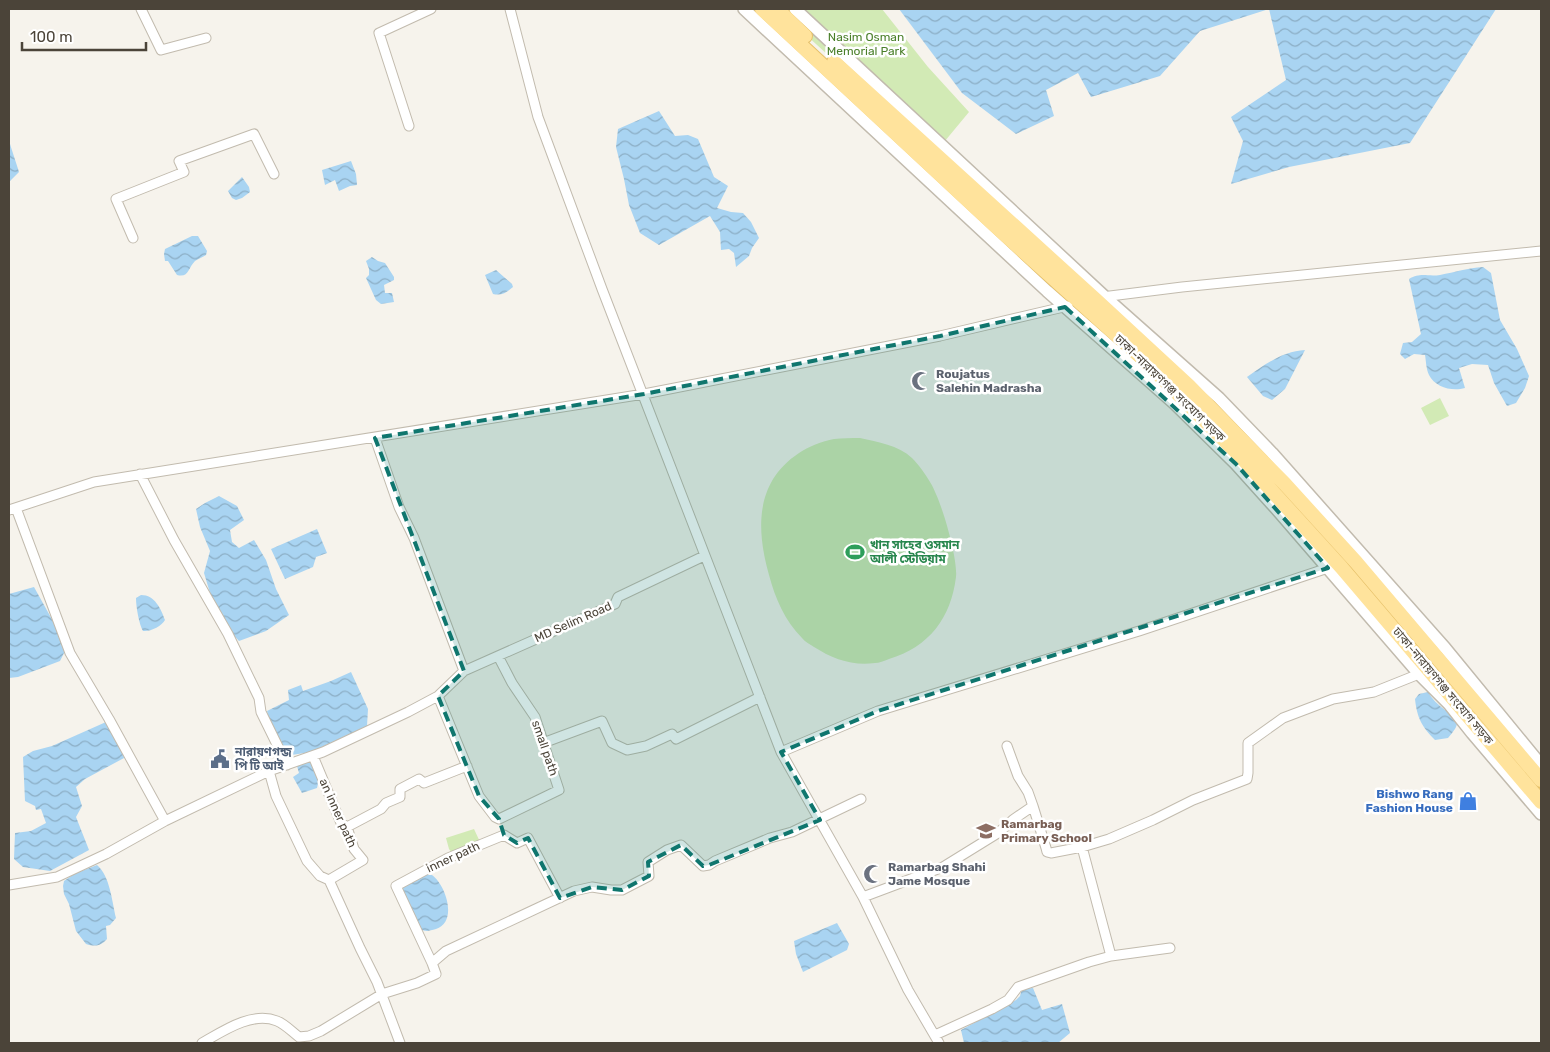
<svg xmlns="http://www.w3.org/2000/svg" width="1550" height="1052" font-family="Rubik,'Noto Sans Bengali',sans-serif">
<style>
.green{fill:#d2eab5}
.water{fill:url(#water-waves)}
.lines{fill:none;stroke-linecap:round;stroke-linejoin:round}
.minor-casing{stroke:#c2bbae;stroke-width:11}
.tertiary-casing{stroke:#c2bbae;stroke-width:14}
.primary-casing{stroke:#e6c16a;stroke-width:16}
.minor{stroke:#fff;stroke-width:9}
.tertiary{stroke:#fff;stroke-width:11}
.primary{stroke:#ffe39c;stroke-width:14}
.marked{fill:#0f766e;fill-opacity:0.2;stroke:#0f766e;stroke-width:4;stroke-dasharray:10 6;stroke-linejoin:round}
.labels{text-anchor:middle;stroke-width:5;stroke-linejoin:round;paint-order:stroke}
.park-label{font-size:12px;fill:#4a7f2a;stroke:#fff}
.worship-label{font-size:12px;font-weight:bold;fill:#5b616d;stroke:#fff;text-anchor:start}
.street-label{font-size:12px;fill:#4b4439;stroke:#fff}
.leisure-label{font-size:12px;font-weight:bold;fill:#27864d;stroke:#fff;text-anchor:start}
.service-label{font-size:12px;font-weight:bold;fill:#4e5e75;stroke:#fff;text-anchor:start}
.shop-label{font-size:12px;font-weight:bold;fill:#366cbe;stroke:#fff;text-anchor:end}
.education-label{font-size:12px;font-weight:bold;fill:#785e54;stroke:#fff;text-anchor:start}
</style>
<defs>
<pattern id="water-waves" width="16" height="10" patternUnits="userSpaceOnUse" patternTransform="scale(1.25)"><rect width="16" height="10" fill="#a9d4f2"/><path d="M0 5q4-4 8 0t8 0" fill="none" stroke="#8caec5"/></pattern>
</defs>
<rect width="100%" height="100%" fill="#f6f3ec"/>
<!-- green -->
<path class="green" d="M 785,9 L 882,9 L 928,67 L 969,112 L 935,153 L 781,12 Z
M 1440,398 L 1449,416 L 1430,425 L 1421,408 Z
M 860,438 C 878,442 898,445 912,458 C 919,465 926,475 930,482 C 941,499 958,558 956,577 C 951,618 929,647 889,659 C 884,661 879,663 875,663 C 852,666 833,659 814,647 C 810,644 805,642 802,638 C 785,621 775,598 769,575 C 756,529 755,482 799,453 C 808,447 822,441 834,439 C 842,438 851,438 860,438 Z
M 474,829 L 481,844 L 454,856 L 449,849 L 446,838 Z"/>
<!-- water -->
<path class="water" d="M 899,9 L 1496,9 L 1410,143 L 1289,167 L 1231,184 L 1243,141 L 1231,117 L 1286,80 L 1269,9 L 1200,31 L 1160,76 L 1091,97 L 1078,73 L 1046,90 L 1054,116 L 1016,134 L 962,93 Z
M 659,111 L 675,136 L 688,135 L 698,139 L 714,177 L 728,186 L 717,208 L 731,212 L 743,213 L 751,222 L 759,238 L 752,248 L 749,256 L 736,267 L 734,253 L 729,249 L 721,250 L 720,232 L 710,216 L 659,245 L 640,233 L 629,205 L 624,179 L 616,147 L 618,129 Z
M 9,141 L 19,172 L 9,182 Z
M 351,161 L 356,174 L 357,185 L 350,186 L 339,191 L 335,180 L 325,185 L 322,170 Z
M 242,177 L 249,187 L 250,192 L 242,198 L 236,200 L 232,198 L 228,191 Z
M 192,236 L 198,236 L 207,251 L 206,255 C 203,257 198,259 195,261 C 188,268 189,278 177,275 L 168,261 L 165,261 L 164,254 L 165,249 Z
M 372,257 L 378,261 L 385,263 L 394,277 L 394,280 L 384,285 L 385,293 L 392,293 L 394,302 L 381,304 L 376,300 L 366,278 L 369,275 L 369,269 L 366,261 Z
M 1483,267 L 1491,273 L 1500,320 L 1517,349 L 1529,376 L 1525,388 L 1516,403 L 1507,406 L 1494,383 L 1488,365 L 1472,364 L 1459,368 L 1465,388 C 1452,392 1435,387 1429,375 C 1426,369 1426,360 1425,355 L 1414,354 L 1405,359 L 1400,354 L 1403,343 L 1412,342 L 1421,334 L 1409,279 C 1421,272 1427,277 1440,275 C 1455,272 1468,268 1483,267 Z
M 496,270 L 512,284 L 513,287 C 507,292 502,296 493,294 L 485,275 Z
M 1305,350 L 1285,389 L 1272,400 L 1263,396 L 1247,377 C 1264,365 1283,351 1305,350 Z
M 219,496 L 237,506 L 244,520 L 230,530 L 232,542 L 239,548 L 254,540 L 266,560 L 276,589 L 289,615 L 266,631 L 239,641 L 225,626 L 213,603 L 204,573 L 210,551 L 200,527 L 196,509 L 205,503 Z
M 317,529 L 327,553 L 316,557 L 313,567 L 285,579 L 271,549 Z
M 34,587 L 54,623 L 65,651 L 60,661 L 18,677 L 9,678 L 9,594 Z
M 141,595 C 155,595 161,609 165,620 C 162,626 150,632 143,631 C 139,624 136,607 136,598 Z
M 351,672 L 368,709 L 367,726 L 311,752 L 285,756 L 270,723 L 267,711 L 289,700 L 288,690 L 301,685 L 303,691 L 331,681 Z
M 1428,692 C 1432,699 1438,705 1445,710 L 1451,708 C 1460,723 1459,725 1448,738 L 1435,740 C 1422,727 1417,718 1415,699 L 1419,694 Z
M 106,722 L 122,746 L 124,758 L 85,779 L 76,787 L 82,806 L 76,817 L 89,850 L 50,871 L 23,867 L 14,859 L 15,833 L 31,831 L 46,823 L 41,809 L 36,810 L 35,806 L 25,801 L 23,757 L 33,751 L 52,746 Z
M 311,760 L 319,780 L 317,788 L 302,793 L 293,777 L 299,773 L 297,766 Z
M 97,865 C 110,876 112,901 116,918 L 110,925 L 106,926 L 107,939 C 101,946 95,947 86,944 L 76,931 L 69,904 L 64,894 L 63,886 L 64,881 L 74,874 Z
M 422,875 L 432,875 C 446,885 458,922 436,929 C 429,931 426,932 420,929 L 402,891 L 404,886 Z
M 837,923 L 849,944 L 847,950 L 803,972 L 796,954 L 794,941 Z
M 1033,988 L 1042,1010 L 1062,1004 L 1070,1033 L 1058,1043 L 964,1043 L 961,1030 L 1016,1000 L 1020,996 L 1022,989 Z"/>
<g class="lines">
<!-- minor casing -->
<g class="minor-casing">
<path id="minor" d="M 141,9 L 161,50 L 206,38
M 510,9 L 538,117 L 602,289 L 781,752 L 878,711 L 1139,631 L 1328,568
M 409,126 L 379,33 L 431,9
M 133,238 L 116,199 L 184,172 L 179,161 L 254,134 L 274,174
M 1102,297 L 1182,287 L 1541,251
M 375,438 L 399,507 L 414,538 L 464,671
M 140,474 L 174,540 L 228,634 L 259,698 L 261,712 L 287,765
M 16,508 L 70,653 L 109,719 L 165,821
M 9,510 L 94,482 L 644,394 L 940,336 L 1068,306
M 498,656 L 512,683 L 535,717 L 559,790 L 499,819
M 438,696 L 479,796 L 495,817 L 499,819
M 543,743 L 602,721 L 612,743 L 627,750 L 646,746 L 672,734 L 676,739 L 760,697
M 1007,746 L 1018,776 L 1028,792 L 1033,806
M 781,752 L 863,897 L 908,990 L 939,1043
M 313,756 L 341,823 L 347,827 L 354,849 L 363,860 L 329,880
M 269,771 L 276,796 L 307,861 L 320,876 L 329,880 L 360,948 L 377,982 L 400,1043
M 347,827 L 381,809 L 386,803 L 400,797 L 400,789 L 419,779 L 424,783 L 467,766
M 1082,847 L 1111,956
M 9,885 L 57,877 L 106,854 L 165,821 L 269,771 L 323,752 L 408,712 L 438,696 L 464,671 L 615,604 L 618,597 L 704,556
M 863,897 L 943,867 L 998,833 L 1014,819 L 1033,806 L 1046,848 L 1047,852 L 1051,853 L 1082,847 L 1109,839 L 1153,820 L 1193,800 L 1247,779 L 1248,773 L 1248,743 L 1283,718 L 1333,699 L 1374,692 L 1424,672
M 432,963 L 396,886 L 448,858 L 504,835 L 517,843 L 528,838 L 560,898
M 935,1035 L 992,1009 L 1008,1000 L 1018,987 L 1089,962 L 1111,956 L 1170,948
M 202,1043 C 223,1031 252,1011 277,1021 C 285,1024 292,1032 299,1037 L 309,1036 L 321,1031 L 382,994 L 417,983 L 436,974 L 432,963 L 446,951 L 574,891 L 592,887 L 611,890 L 622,890 L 649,876 L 648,862 L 667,850 L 681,845 L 703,866 L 709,865 L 715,861 L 770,838 L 792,832 L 861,799"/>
</g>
<!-- tertiary casing -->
<g class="tertiary-casing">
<path id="tertiary" d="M 744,9 L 1047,291 L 1174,403 L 1236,464 L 1280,513 L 1419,674 L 1449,704 L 1472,733 L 1541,814
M 795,9 L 1104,296 L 1219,398 L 1272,453 L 1445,648 L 1541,765"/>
</g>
<!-- primary casing -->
<g class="primary-casing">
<path id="primary" d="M 762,9 L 994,225 L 1142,358 L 1242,458 L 1341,567 L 1541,802
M 777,9 L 805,36
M 834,62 L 1096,300 L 1189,386 L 1285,484 L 1356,562 L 1541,780"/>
</g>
<!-- minor -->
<use href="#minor" class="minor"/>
<!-- tertiary -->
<use href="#tertiary" class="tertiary"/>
<!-- primary -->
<use href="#primary" class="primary"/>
</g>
<!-- marked area -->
<path class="marked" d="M 1065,307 L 1236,464 L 1328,568 L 878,711 L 781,752 L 820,820 L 709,865 L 703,866 L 681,845 L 648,862 L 649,876 L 622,890 L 592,887 L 560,898 L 528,838 L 517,843 L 504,835 L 499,819 L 479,796 L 438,696 L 464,671 L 375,438 L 644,394 L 940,336 Z"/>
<!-- icons -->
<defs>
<g id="mosque-bare" transform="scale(1.5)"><path d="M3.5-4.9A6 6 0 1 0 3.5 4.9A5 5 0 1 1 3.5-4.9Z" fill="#6b7280" stroke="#fff" stroke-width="2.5" paint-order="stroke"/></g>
<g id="stadium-bare" transform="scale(1.5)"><path d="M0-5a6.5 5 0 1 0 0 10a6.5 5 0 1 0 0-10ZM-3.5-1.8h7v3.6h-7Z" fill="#2e9e5b" stroke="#fff" stroke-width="2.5" paint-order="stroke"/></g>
<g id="civic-bare" transform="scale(1.5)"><path d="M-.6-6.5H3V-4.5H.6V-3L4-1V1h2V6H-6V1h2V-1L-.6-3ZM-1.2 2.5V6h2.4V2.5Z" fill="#5c6f8a" stroke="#fff" stroke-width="2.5" paint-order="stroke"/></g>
<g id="shop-bare" transform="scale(1.5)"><path d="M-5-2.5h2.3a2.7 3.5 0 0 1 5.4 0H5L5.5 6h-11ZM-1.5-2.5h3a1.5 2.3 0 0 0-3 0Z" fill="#3f7fe0" stroke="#fff" stroke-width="2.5" paint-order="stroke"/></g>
<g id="school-bare" transform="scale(1.5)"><path d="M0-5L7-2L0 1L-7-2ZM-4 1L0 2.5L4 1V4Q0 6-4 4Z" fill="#8d6e63" stroke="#fff" stroke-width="2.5" paint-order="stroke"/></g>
</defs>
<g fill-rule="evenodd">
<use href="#mosque-bare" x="921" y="381"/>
<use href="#stadium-bare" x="855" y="552"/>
<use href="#civic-bare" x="220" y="759"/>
<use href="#shop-bare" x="1468" y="801"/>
<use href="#school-bare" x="986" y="831"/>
<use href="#mosque-bare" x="873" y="874"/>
</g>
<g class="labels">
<!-- park labels -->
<g class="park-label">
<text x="866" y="41">Nasim Osman<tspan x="866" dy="14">Memorial Park</tspan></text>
</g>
<!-- worship labels -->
<g class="worship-label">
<text x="936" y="378">Roujatus<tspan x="936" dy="14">Salehin Madrasha</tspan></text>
<text x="888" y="871">Ramarbag Shahi<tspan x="888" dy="14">Jame Mosque</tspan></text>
</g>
<!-- street labels -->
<g class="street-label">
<text transform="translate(1170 388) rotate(44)" y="4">ঢাকা-নারায়ণগঞ্জ সংযোগ সড়ক</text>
<text transform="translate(573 622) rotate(-24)" y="4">MD Selim Road</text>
<text transform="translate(1443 686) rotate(50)" y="4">ঢাকা-নারায়ণগঞ্জ সংযোগ সড়ক</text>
<text transform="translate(545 748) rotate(71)" y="4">small path</text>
<text transform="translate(338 813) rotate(66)" y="4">an inner path</text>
<text transform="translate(453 857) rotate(-25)" y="4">inner path</text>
</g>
<!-- leisure labels -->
<g class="leisure-label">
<text x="870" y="549">খান সাহেব ওসমান<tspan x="870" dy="14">আলী স্টেডিয়াম</tspan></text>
</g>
<!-- service labels -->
<g class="service-label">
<text x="235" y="756">নারায়ণগন্জ<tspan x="235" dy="14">পি টি আই</tspan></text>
</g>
<!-- shop labels -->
<g class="shop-label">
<text x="1453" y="798">Bishwo Rang<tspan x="1453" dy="14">Fashion House</tspan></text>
</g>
<!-- education labels -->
<g class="education-label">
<text x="1001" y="828">Ramarbag<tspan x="1001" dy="14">Primary School</tspan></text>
</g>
</g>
<!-- border -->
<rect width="1550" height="1052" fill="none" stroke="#4b4439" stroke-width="20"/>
<!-- scale -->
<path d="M22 42v8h124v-8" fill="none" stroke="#4b4439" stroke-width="2.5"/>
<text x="30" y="42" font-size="15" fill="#4b4439" stroke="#ffffff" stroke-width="4" paint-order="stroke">100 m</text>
</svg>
